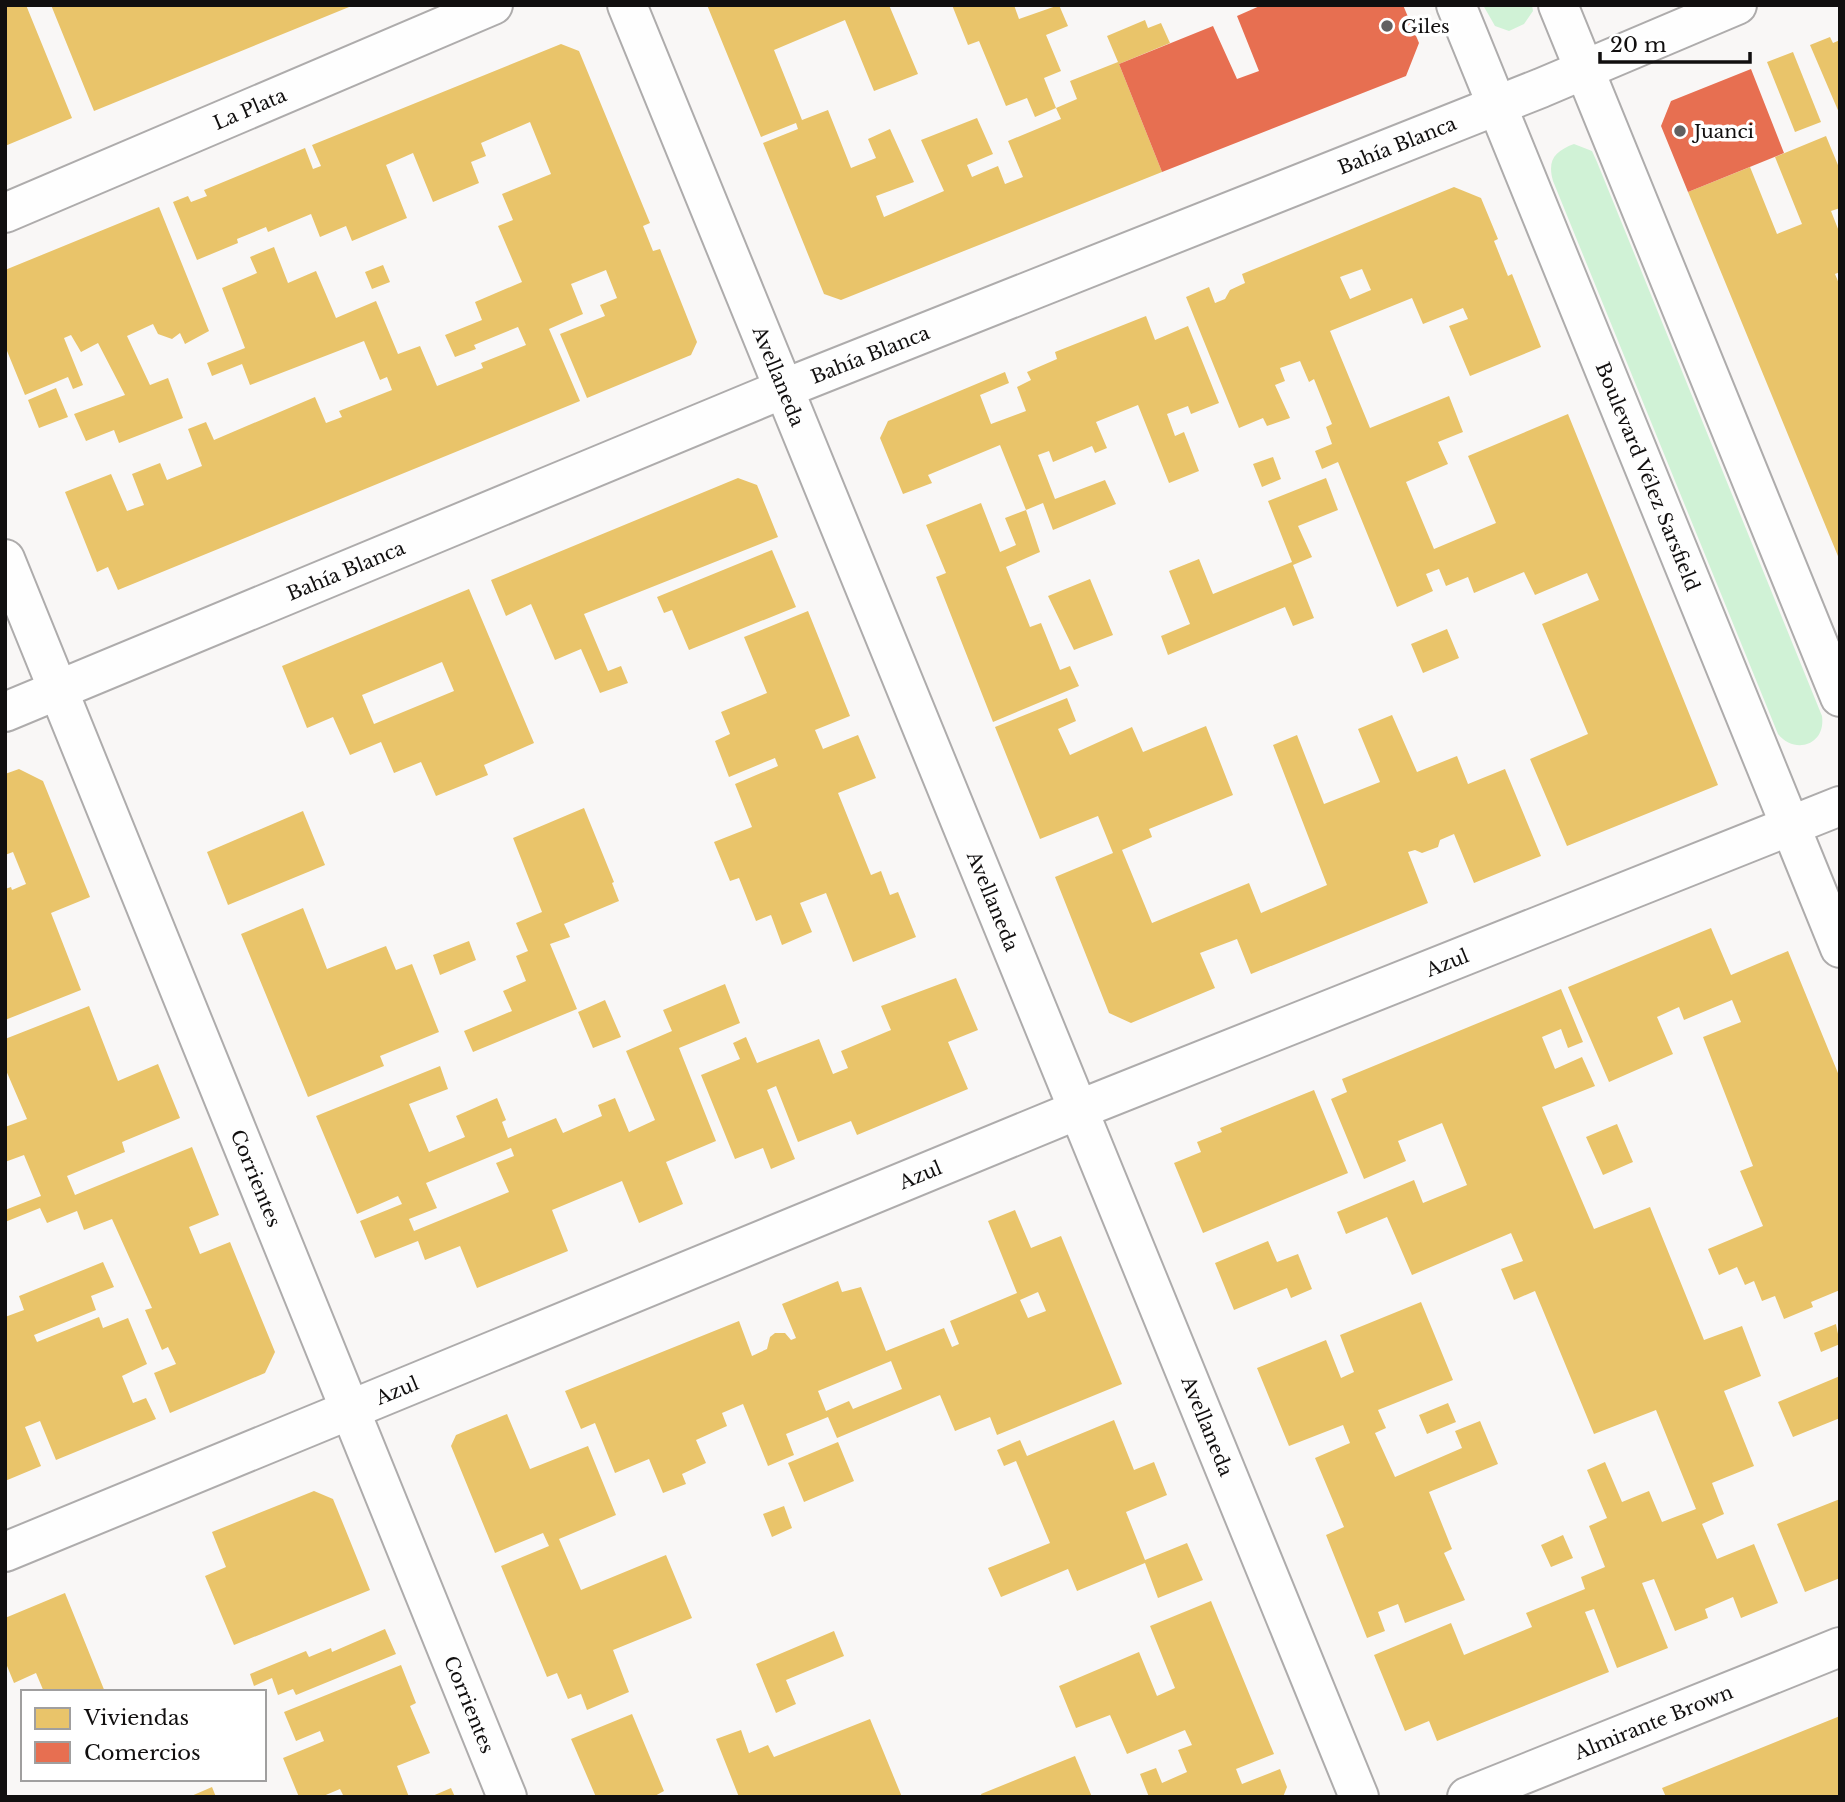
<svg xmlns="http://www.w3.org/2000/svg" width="1845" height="1802" font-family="'Libre Baskerville',serif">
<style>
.green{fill:#d0f2d6}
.homes{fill:#e9c46a;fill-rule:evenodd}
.shops{fill:#e76f51}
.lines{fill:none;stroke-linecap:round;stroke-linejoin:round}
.street-casing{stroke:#aeacac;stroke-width:42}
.secondary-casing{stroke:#aeacac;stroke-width:42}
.street{stroke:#fefefe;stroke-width:38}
.secondary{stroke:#fefefe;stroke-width:38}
.poi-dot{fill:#626060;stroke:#fff;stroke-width:2.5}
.labels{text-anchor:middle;stroke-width:7;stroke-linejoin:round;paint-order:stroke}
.poi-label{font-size:19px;fill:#110f0f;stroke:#fff;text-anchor:start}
.street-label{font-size:19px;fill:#110f0f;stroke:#fff}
</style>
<rect width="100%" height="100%" fill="#f9f7f6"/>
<!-- green -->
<path class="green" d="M 1483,5 L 1532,5 L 1533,11 L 1524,24 L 1509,31 L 1495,26 Z
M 1574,144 L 1592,151 L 1597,162 L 1822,716 C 1826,745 1795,755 1778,734 L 1553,181 C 1547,160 1555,151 1574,144 Z"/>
<!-- homes -->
<path class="homes" d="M 5,5 L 26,5 L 72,118 L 5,146 Z
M 51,5 L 354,5 L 94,111 Z
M 707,5 L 889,5 L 918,74 L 874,91 L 845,20 L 774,50 L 802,120 L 828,110 L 851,168 L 876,158 L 868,139 L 890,129 L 914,182 L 876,196 L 884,217 L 944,191 L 921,140 L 977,118 L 993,154 L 967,165 L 972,177 L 998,166 L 1005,184 L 1023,177 L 1008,141 L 1061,119 L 1056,108 L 1077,99 L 1070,81 L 1118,62 L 1107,36 L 1145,20 L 1148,28 L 1161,23 L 1170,43 L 1119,64 L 1162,172 L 841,300 L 824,294 L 763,143 L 798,129 L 796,123 L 761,137 Z
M 952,5 L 1014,5 L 1019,19 L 1059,5 L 1068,26 L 1046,35 L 1061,71 L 1044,78 L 1056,108 L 1035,117 L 1027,98 L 1006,106 L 979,41 L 968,45 Z
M 1830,37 L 1833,43 L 1840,40 L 1840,115 L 1810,45 Z
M 561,44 L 579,51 L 650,223 L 643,226 L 653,251 L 660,249 L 697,342 L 691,355 L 587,398 L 560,334 L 605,316 L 600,305 L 617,298 L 606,270 L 571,284 L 583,314 L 549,329 L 580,401 L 118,590 L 108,567 L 97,572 L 65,492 L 111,474 L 127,511 L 144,505 L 132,474 L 160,463 L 167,480 L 202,466 L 188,429 L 206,422 L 214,440 L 315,397 L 326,423 L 342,417 L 339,411 L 392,390 L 387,377 L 380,380 L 364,341 L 250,385 L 242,364 L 212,376 L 207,363 L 245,348 L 222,288 L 257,273 L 250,257 L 274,247 L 288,283 L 316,271 L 336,318 L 376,301 L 398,354 L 420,346 L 437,386 L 483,368 L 481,363 L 526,345 L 518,327 L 474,345 L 476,349 L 455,357 L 445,335 L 482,320 L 475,302 L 522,282 L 498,226 L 513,220 L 502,194 L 551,174 L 530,122 L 481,143 L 486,156 L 471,162 L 479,183 L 433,202 L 413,153 L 386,165 L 407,218 L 352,241 L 346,226 L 320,237 L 311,214 L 268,232 L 266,227 L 237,239 L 238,243 L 197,260 L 173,202 L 188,196 L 191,202 L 207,196 L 204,190 L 305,148 L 313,169 L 321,166 L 312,145 Z
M 1793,52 L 1821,122 L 1795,132 L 1767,62 Z
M 1826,136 L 1840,170 L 1840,208 L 1831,211 L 1840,234 L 1840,272 L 1835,274 L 1840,286 L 1840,561 L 1688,192 L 1750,167 L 1777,234 L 1802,224 L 1775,157 Z
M 1454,187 L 1481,198 L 1498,239 L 1494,241 L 1508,276 L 1512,274 L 1541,347 L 1470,376 L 1449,326 L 1468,319 L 1463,308 L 1423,324 L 1412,298 L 1330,331 L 1370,428 L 1449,396 L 1463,432 L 1438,442 L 1448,464 L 1406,482 L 1434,549 L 1496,523 L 1468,456 L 1568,414 L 1718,785 L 1567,846 L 1530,759 L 1588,734 L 1542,624 L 1599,600 L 1587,573 L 1535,595 L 1524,572 L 1474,593 L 1468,577 L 1446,586 L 1439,569 L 1426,574 L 1433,591 L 1397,607 L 1338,462 L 1322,469 L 1315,451 L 1332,444 L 1326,427 L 1332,424 L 1314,379 L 1309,382 L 1300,361 L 1280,368 L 1285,381 L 1275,385 L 1290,418 L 1267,426 L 1263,418 L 1239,428 L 1186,297 L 1209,287 L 1215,303 L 1225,299 L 1230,290 L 1245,283 L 1242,274 ZM 1362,269 L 1371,290 L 1350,299 L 1340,277 Z
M 159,207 L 209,331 L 185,344 L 180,333 L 172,339 L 158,334 L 153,324 L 127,336 L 150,385 L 168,378 L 183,418 L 119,443 L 114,430 L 86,441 L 74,414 L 125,395 L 98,343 L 81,352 L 71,335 L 64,338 L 83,385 L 73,389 L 68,377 L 25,395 L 5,346 L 5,270 Z
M 383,265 L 390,282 L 372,289 L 365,272 Z
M 1146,316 L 1155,340 L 1188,326 L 1219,403 L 1191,414 L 1188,406 L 1167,414 L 1175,436 L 1184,432 L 1199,471 L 1169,483 L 1138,405 L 1096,422 L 1107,448 L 1095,453 L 1092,446 L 1053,462 L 1049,451 L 1038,455 L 1055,499 L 1105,480 L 1116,504 L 1053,530 L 1043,503 L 1026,510 L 1040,552 L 1006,567 L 1030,627 L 1041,623 L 1060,670 L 1070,666 L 1079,686 L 993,722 L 936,577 L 946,573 L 926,525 L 981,503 L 1000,552 L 1016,545 L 1005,518 L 1026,510 L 1000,445 L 928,475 L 932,483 L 903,494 L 880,438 L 888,421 L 1005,372 L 1009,383 L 980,395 L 991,424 L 1026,411 L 1017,387 L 1031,380 L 1027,372 L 1057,359 L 1055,352 Z
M 56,388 L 68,417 L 39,428 L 28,400 Z
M 1273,457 L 1281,479 L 1262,487 L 1253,464 Z
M 738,478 L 757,485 L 778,537 L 584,614 L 608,671 L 621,666 L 628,683 L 600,693 L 581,649 L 555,660 L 531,604 L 506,616 L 491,580 Z
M 1326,478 L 1338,510 L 1298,526 L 1312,557 L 1293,565 L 1314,618 L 1293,626 L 1285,607 L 1168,655 L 1161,636 L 1190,624 L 1169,571 L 1199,559 L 1213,594 L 1292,562 L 1268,501 Z
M 772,550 L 796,607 L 689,650 L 672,610 L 664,613 L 657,597 Z
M 1090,579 L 1113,635 L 1074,650 L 1048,596 Z
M 469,589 L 534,743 L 484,765 L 488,775 L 436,796 L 421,762 L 394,773 L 381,742 L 350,755 L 333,717 L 307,728 L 282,666 ZM 442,662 L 454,691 L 374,724 L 362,695 Z
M 808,611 L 850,716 L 815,730 L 823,749 L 858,735 L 876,778 L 838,793 L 871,875 L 881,871 L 890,895 L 898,892 L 916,937 L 853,962 L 826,893 L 800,903 L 812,932 L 782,945 L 771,915 L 756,921 L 739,878 L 730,881 L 714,842 L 752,827 L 735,784 L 778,766 L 775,758 L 729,777 L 715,741 L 730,734 L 721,712 L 767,693 L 744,637 Z
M 1447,629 L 1459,658 L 1423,673 L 1411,644 Z
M 1067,698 L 1076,721 L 1058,729 L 1070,755 L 1132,727 L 1143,752 L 1206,726 L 1233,795 L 1149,829 L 1152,837 L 1122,850 L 1152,923 L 1249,883 L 1261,913 L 1327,885 L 1273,745 L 1297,735 L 1324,804 L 1380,782 L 1358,729 L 1392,715 L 1417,772 L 1457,756 L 1468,784 L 1505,769 L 1541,856 L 1474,883 L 1454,834 L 1440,840 L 1438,847 L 1422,853 L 1415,850 L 1408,852 L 1428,903 L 1251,974 L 1237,939 L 1200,953 L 1215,988 L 1131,1023 L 1109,1013 L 1055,877 L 1113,853 L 1098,816 L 1040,839 L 995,727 Z
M 19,769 L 43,781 L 90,897 L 51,913 L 81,990 L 5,1020 L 5,889 L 11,887 L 12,890 L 26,884 L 13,852 L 5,855 L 5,774 Z
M 584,808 L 614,882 L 612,883 L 619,901 L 564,924 L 570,937 L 550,944 L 577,1009 L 473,1052 L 464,1031 L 512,1011 L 503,991 L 526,981 L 516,956 L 528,951 L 516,923 L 542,912 L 513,838 Z
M 303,811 L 325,865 L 228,905 L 207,852 Z
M 303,908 L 327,969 L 386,946 L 396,970 L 412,964 L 439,1032 L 380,1056 L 384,1066 L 308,1097 L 241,934 Z
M 1711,928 L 1731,975 L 1788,951 L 1840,1078 L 1840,1290 L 1811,1302 L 1813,1307 L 1784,1319 L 1775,1296 L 1762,1301 L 1754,1281 L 1745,1285 L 1737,1267 L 1719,1275 L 1708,1249 L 1763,1226 L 1740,1171 L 1753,1166 L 1703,1037 L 1741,1022 L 1732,1000 L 1684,1020 L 1679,1007 L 1657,1017 L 1673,1054 L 1609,1082 L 1568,987 Z
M 469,941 L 476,960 L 440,975 L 433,955 Z
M 956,978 L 978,1030 L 948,1042 L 968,1089 L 857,1135 L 851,1121 L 798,1142 L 776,1086 L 767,1090 L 795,1159 L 771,1169 L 763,1148 L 735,1159 L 701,1075 L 740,1059 L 733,1043 L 746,1037 L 757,1063 L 819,1039 L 833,1074 L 848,1068 L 841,1051 L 891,1030 L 881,1006 Z
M 725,984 L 740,1023 L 679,1048 L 716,1141 L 666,1162 L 683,1204 L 639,1223 L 622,1181 L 552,1210 L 568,1251 L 477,1288 L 460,1246 L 425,1260 L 418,1241 L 375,1258 L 360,1221 L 402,1204 L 398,1196 L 357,1214 L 316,1116 L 440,1066 L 448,1089 L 409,1104 L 429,1152 L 465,1137 L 456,1116 L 497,1098 L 506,1120 L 502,1122 L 508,1138 L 556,1118 L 563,1133 L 602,1116 L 598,1105 L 615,1098 L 629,1132 L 655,1120 L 626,1051 L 672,1031 L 663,1010 ZM 511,1148 L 514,1156 L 496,1163 L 509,1192 L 414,1231 L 409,1219 L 437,1208 L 426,1183 Z
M 1561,989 L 1583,1042 L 1568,1048 L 1561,1029 L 1542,1037 L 1555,1069 L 1582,1057 L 1595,1086 L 1542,1107 L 1594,1229 L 1650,1207 L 1704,1340 L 1742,1326 L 1761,1376 L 1724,1391 L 1754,1466 L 1712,1483 L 1724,1514 L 1702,1524 L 1717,1559 L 1754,1544 L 1778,1603 L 1741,1618 L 1733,1597 L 1705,1609 L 1708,1618 L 1675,1631 L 1654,1579 L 1642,1583 L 1668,1648 L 1617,1668 L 1594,1609 L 1585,1612 L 1609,1672 L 1437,1741 L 1429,1721 L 1405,1731 L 1374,1655 L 1451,1623 L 1464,1655 L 1532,1627 L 1526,1613 L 1585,1589 L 1581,1577 L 1605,1567 L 1589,1526 L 1607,1518 L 1587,1470 L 1605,1462 L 1622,1502 L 1649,1491 L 1662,1522 L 1696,1509 L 1656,1410 L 1594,1434 L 1535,1291 L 1514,1300 L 1501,1269 L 1523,1261 L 1511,1233 L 1412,1275 L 1387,1217 L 1346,1234 L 1337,1212 L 1414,1180 L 1423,1203 L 1467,1185 L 1442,1123 L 1398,1141 L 1406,1161 L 1364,1179 L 1331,1099 L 1347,1092 L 1342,1079 Z
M 605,1000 L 621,1037 L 593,1048 L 578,1012 Z
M 89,1006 L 118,1081 L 158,1064 L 180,1118 L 122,1142 L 125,1152 L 67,1176 L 75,1195 L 192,1147 L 219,1215 L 189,1227 L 200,1254 L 230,1242 L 275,1352 L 265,1373 L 170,1413 L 154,1373 L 176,1364 L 168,1347 L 162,1350 L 145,1310 L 152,1308 L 112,1219 L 84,1230 L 77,1211 L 47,1223 L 40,1208 L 5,1222 L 5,1210 L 41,1196 L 24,1155 L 5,1162 L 5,1127 L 27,1119 L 5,1068 L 5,1039 Z
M 1314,1090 L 1348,1173 L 1203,1233 L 1174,1163 L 1201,1152 L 1197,1142 L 1222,1132 L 1220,1128 Z
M 1617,1124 L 1633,1162 L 1603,1175 L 1586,1137 Z
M 1015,1210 L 1031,1248 L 1061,1236 L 1122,1384 L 997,1435 L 990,1417 L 955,1431 L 940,1395 L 837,1438 L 828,1417 L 786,1434 L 794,1455 L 768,1466 L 743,1404 L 722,1413 L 727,1426 L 696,1440 L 706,1463 L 682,1474 L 686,1484 L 663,1493 L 649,1459 L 615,1473 L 595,1423 L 581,1429 L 565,1391 L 739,1321 L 752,1356 L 767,1349 L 770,1337 L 775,1333 L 785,1333 L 791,1340 L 796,1338 L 782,1304 L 838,1281 L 842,1292 L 861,1287 L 886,1351 L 944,1328 L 952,1347 L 959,1344 L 950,1321 L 1017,1293 L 988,1221 ZM 1038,1292 L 1046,1311 L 1028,1318 L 1020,1300 ZM 891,1361 L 902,1389 L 853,1409 L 849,1401 L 826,1411 L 818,1391 Z
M 1268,1241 L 1277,1262 L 1298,1254 L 1312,1289 L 1291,1298 L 1287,1288 L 1234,1310 L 1215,1263 Z
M 103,1262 L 114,1287 L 91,1296 L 96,1310 L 34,1335 L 37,1342 L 99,1317 L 103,1328 L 128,1318 L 147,1364 L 122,1376 L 133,1403 L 146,1398 L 156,1419 L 56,1460 L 40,1421 L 25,1427 L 41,1466 L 5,1481 L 5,1317 L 24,1310 L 19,1296 Z
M 1421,1302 L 1453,1380 L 1378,1410 L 1386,1428 L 1375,1433 L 1395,1477 L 1462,1448 L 1455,1431 L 1480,1421 L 1498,1464 L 1429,1492 L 1452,1549 L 1444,1553 L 1465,1600 L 1405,1623 L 1398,1604 L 1378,1612 L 1385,1631 L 1367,1638 L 1326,1535 L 1344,1527 L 1315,1458 L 1350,1443 L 1343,1425 L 1289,1446 L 1257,1368 L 1326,1340 L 1341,1378 L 1354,1372 L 1340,1335 Z
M 1836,1324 L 1840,1344 L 1821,1352 L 1814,1333 Z
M 1840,1376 L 1840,1418 L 1793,1437 L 1778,1402 Z
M 1448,1403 L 1456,1422 L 1427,1434 L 1419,1415 Z
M 507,1414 L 530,1469 L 588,1446 L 616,1515 L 559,1539 L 581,1590 L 666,1555 L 692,1618 L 613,1650 L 629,1692 L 587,1710 L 581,1694 L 568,1699 L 557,1673 L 547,1677 L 501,1566 L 549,1546 L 543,1533 L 495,1553 L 451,1446 L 456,1435 Z
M 1114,1420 L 1134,1470 L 1154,1462 L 1167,1495 L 1126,1512 L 1145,1560 L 1187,1543 L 1203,1580 L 1158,1598 L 1145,1563 L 1077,1591 L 1068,1569 L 1001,1597 L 988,1568 L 1050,1543 L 1016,1461 L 1004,1466 L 997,1450 L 1020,1440 L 1027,1456 Z
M 838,1442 L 854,1481 L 804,1502 L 788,1463 Z
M 314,1491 L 333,1499 L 370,1590 L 234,1645 L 205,1576 L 226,1567 L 212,1532 Z
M 1840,1499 L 1840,1578 L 1805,1592 L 1777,1524 Z
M 784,1506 L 792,1528 L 772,1537 L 763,1514 Z
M 1563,1535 L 1573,1558 L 1551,1567 L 1541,1545 Z
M 65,1593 L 105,1692 L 44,1692 L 36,1673 L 14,1683 L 5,1661 L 5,1618 Z
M 1211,1601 L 1274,1754 L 1236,1769 L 1242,1784 L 1280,1769 L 1287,1787 L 1283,1797 L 1149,1797 L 1140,1774 L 1156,1768 L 1162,1783 L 1187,1772 L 1178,1750 L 1192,1745 L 1185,1730 L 1127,1754 L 1110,1715 L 1076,1728 L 1059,1686 L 1139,1652 L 1157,1696 L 1175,1688 L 1150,1626 Z
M 385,1629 L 396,1654 L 296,1695 L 293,1689 L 278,1695 L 272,1678 L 254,1686 L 250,1674 L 306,1651 L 309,1657 L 331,1648 L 332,1652 Z
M 834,1631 L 844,1656 L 786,1680 L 796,1704 L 776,1713 L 756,1664 Z
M 401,1665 L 416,1703 L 410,1706 L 430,1753 L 397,1766 L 409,1797 L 344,1797 L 340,1789 L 321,1797 L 299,1797 L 283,1758 L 324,1741 L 320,1731 L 296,1741 L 284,1712 Z
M 632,1714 L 664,1791 L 653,1797 L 596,1797 L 571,1739 Z
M 1840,1716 L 1840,1797 L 1666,1797 L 1662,1788 Z
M 870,1719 L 902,1797 L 739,1797 L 716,1739 L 741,1730 L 749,1753 L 768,1745 L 774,1757 Z
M 1075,1756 L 1092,1797 L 982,1797 L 981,1794 Z
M 212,1787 L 216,1797 L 189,1797 Z
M 451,1788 L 455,1797 L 430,1797 Z"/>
<!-- shops -->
<path class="shops" d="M 1262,5 L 1403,5 L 1419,43 L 1406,76 L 1162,172 L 1119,64 L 1213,26 L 1237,79 L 1259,71 L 1237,16 Z
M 1751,69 L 1784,153 L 1688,192 L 1661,126 L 1671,101 Z"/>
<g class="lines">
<!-- street casing -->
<g class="street-casing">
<g id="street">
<path id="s1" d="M 627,5 L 1359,1797"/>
<path id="s2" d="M 5,213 L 493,5"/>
<path id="s3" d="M 5,559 L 507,1797"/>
<path id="s4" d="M 5,712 L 783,389 L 1541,88 L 1737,5"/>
<path id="s5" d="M 5,1552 L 1080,1109 L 1840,806"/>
<path id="s6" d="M 1467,1797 L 1840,1647"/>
</g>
</g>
<!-- secondary casing -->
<g class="secondary-casing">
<g id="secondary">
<path id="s7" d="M 1456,5 L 1840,948"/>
<path d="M 1558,5 L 1840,697"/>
</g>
</g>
<!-- street -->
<use href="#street" class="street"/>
<!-- secondary -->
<use href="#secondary" class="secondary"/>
</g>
<!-- markers -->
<g class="poi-dot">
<circle cx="1387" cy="26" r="7"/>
<circle cx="1680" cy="131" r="7"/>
</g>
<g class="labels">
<!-- poi labels -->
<g class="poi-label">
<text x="1401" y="33">Giles</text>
<text x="1694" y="138">Juanci</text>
</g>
<!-- street labels -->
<g class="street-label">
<text dy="7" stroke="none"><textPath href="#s2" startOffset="266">La Plata</textPath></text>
<text dy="7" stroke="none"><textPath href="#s4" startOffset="1503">Bahía Blanca</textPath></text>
<text dy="7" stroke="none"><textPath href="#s4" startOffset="936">Bahía Blanca</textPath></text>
<text dy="7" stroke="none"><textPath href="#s1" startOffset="401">Avellaneda</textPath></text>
<text dy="7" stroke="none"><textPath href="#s7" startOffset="509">Boulevard Vélez Sarsfield</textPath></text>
<text dy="7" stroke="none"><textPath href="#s4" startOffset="369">Bahía Blanca</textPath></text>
<text dy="7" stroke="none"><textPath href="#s1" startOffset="968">Avellaneda</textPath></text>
<text dy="7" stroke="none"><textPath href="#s5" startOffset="1558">Azul</textPath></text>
<text dy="7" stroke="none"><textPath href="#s5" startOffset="990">Azul</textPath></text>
<text dy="7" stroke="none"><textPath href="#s3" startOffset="668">Corrientes</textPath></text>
<text dy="7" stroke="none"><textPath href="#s5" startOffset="424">Azul</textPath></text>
<text dy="7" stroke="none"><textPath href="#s1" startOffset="1535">Avellaneda</textPath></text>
<text dy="7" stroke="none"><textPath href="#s3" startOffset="1236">Corrientes</textPath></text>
<text dy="7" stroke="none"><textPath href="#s6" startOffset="201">Almirante Brown</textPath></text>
</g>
</g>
<!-- border -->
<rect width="1845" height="1802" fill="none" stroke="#110f0f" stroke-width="14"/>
<!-- legend -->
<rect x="21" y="1690" width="245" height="91" fill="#ffffff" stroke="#a09f9f" stroke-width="2"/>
<rect x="35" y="1708" width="35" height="21" fill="#e9c46a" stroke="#a09f9f" stroke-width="2"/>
<text x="84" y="1725" font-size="21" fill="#110f0f">Viviendas</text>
<rect x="35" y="1742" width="35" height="21" fill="#e76f51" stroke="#a09f9f" stroke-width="2"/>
<text x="84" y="1760" font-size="21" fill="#110f0f">Comercios</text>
<!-- scale -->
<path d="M1600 52v10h150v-10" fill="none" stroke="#110f0f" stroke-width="3.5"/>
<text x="1610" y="52" font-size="21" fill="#110f0f" stroke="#ffffff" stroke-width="5" paint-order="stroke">20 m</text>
</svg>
